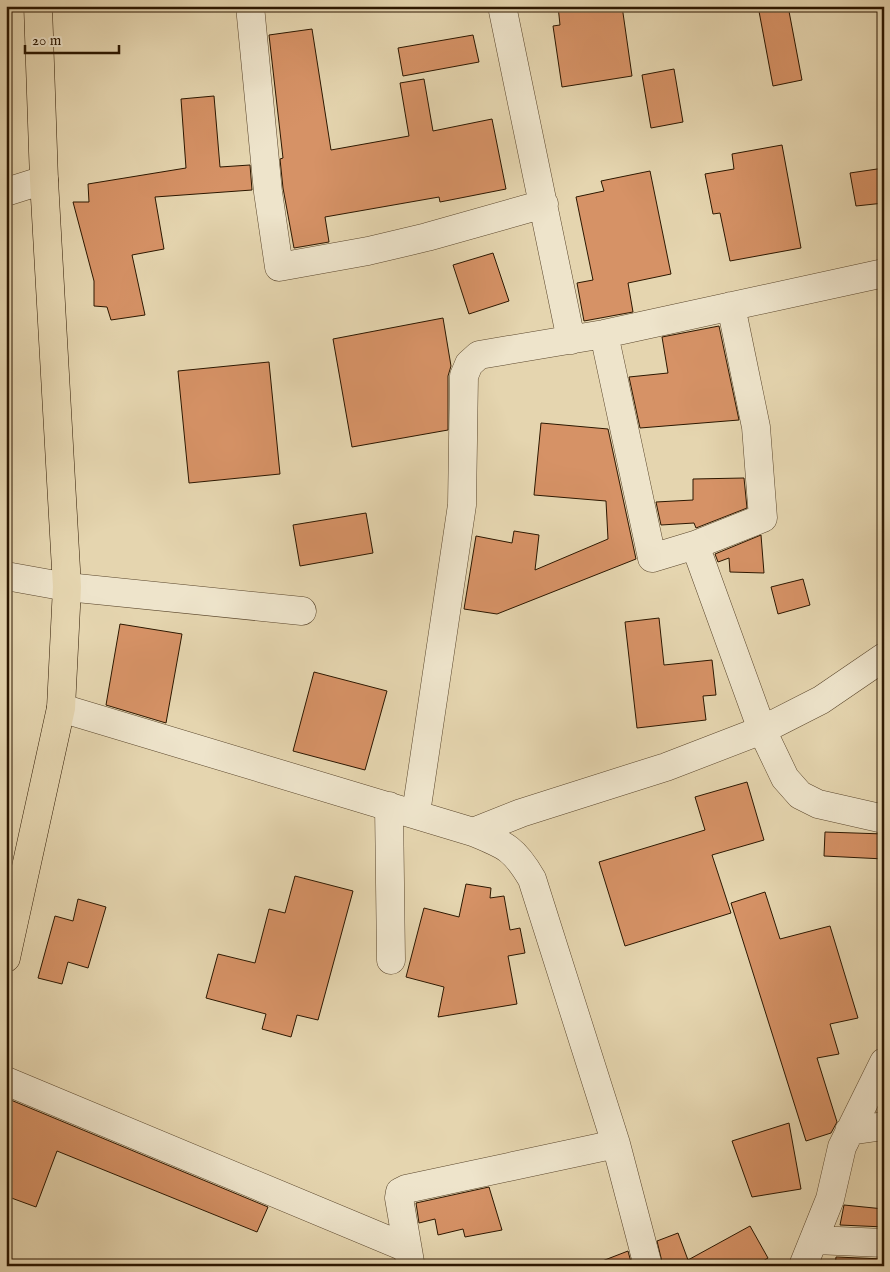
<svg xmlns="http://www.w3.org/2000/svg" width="890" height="1272" font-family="'IM FELL English',serif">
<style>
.building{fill:#d69266;stroke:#2c1700}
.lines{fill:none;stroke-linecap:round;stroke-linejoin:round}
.minor-casing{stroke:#5a462c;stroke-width:29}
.tertiary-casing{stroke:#5a462c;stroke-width:29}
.primary-casing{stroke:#2c1700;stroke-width:29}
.minor{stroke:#eee4cb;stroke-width:28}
.tertiary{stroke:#eee4cb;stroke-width:28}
.primary{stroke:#e5d5af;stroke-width:28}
</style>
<rect width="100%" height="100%" fill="#e5d5af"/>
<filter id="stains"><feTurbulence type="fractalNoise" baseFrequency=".004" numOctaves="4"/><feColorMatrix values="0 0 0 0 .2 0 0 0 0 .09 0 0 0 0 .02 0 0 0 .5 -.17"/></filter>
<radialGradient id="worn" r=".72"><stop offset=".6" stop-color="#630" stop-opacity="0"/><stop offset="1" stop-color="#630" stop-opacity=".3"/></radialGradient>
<!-- building -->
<path class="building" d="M 558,6 L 622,6 L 632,76 L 562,87 L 553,26 L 560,25 Z
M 758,6 L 788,6 L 802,80 L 773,86 Z
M 312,29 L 331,150 L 409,136 L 400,83 L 424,79 L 433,131 L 492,119 L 506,189 L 440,202 L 439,197 L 325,217 L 329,242 L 294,248 L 283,188 L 280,159 L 283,158 L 269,35 Z
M 473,35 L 479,62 L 403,76 L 398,48 Z
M 674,69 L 683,122 L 651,128 L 642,75 Z
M 214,96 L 220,167 L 250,165 L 252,190 L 155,197 L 164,249 L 132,255 L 145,315 L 111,320 L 107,307 L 94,306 L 94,281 L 73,202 L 89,202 L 88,184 L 186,168 L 181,99 Z
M 782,145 L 801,248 L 730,261 L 720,213 L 713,214 L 705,174 L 734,169 L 732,154 Z
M 884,168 L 884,203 L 856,206 L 850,173 Z
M 650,171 L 671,274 L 628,283 L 633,312 L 584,321 L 577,283 L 593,280 L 576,197 L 604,191 L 601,181 Z
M 493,253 L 509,301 L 469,314 L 453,265 Z
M 443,318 L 451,366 L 448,376 L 448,430 L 352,447 L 333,339 Z
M 719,326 L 739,420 L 640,428 L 629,377 L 668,373 L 662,337 Z
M 269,362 L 280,474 L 189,483 L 178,371 Z
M 541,423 L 608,429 L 636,559 L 497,614 L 464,609 L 476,536 L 512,543 L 514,531 L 539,535 L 535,570 L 608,539 L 606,501 L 534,495 Z
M 744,478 L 747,508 L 696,528 L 694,523 L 661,525 L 656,502 L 693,500 L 693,479 Z
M 366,513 L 373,553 L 300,566 L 293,525 Z
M 761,535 L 764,573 L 730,572 L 729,558 L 718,562 L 715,554 Z
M 803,579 L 810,605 L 778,614 L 771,587 Z
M 659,618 L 664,665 L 712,660 L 716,695 L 703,696 L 706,720 L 637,728 L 625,622 Z
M 120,624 L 182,634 L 166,723 L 106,705 Z
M 314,672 L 387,691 L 365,770 L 293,751 Z
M 747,782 L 764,840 L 712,855 L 731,913 L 625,946 L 599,862 L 705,830 L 695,797 Z
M 825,832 L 884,834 L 884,859 L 824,856 Z
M 295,876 L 353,891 L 318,1020 L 297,1015 L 291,1037 L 262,1029 L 266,1014 L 206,998 L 218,954 L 255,963 L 269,909 L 285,913 Z
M 466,884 L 491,888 L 490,898 L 504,896 L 510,930 L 520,928 L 525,953 L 508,956 L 517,1004 L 438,1017 L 444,987 L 406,977 L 424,908 L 459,917 Z
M 765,892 L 780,939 L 830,926 L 858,1018 L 830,1024 L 839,1054 L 817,1058 L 837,1122 L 831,1133 L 806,1141 L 731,903 Z
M 78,899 L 106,907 L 88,968 L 68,962 L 62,984 L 38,978 L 55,916 L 73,921 Z
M 6,1098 L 268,1207 L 257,1232 L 57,1151 L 36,1207 L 6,1196 Z
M 789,1123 L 801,1189 L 752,1197 L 732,1141 Z
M 489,1187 L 502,1230 L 465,1237 L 463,1229 L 438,1235 L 435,1219 L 419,1223 L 416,1203 Z
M 844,1205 L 884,1209 L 884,1227 L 840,1225 Z
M 750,1226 L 768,1258 L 755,1266 L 663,1266 L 657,1241 L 678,1233 L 688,1260 Z
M 628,1251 L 632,1266 L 597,1266 L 597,1263 Z
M 836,1257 L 884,1259 L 884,1266 L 835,1266 Z"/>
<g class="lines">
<!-- minor casing -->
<g class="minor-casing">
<path id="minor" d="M 250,6 L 268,192 L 279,267 L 368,251 L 427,237 L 544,204
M 502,6 L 571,340
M 604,334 L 652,558 L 695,545 L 763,518 L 756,427 L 731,306
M 695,545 L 762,730 L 785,778 L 800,795 L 818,804 L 884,819
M 6,576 L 67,587 L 302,611
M 61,708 L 473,832 C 505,845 514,848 532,879 L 616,1144 L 648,1266
M 389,806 L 391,960
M 416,813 L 462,505 L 464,376 L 469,364 L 479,355 L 604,334 L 884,273
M 473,832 L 521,813 L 666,767 L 762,730 L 821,700 L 884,657
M 6,1081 L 407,1248
M 849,1131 L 884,1126
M 815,1240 L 884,1243
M 410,1262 L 399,1198 L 400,1192 L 406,1189 L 616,1144
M 803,1266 L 830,1199 L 842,1147 L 884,1062"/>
</g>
<!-- tertiary casing -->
<g class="tertiary-casing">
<path id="tertiary" d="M 6,192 L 44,180"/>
</g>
<!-- primary casing -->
<g class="primary-casing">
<path id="primary" d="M 6,958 L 61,708 L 67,587 L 44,180 L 38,6"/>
</g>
<!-- minor -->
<use href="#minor" class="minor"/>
<!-- tertiary -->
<use href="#tertiary" class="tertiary"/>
<!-- primary -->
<use href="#primary" class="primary"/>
</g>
<!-- margin -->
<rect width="890" height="1272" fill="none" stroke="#e5d5af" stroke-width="25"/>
<rect x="8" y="8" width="875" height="1257" fill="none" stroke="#2c1700" stroke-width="2.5"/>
<rect x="12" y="12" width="865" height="1247" fill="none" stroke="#2c1700"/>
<!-- scale -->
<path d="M25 45v8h94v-8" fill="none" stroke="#2c1700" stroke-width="2.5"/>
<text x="32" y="45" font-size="15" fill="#2c1700" stroke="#eee4cb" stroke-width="4" paint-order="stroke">20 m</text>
<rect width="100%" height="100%" filter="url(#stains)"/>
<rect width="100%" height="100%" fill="url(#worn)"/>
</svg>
